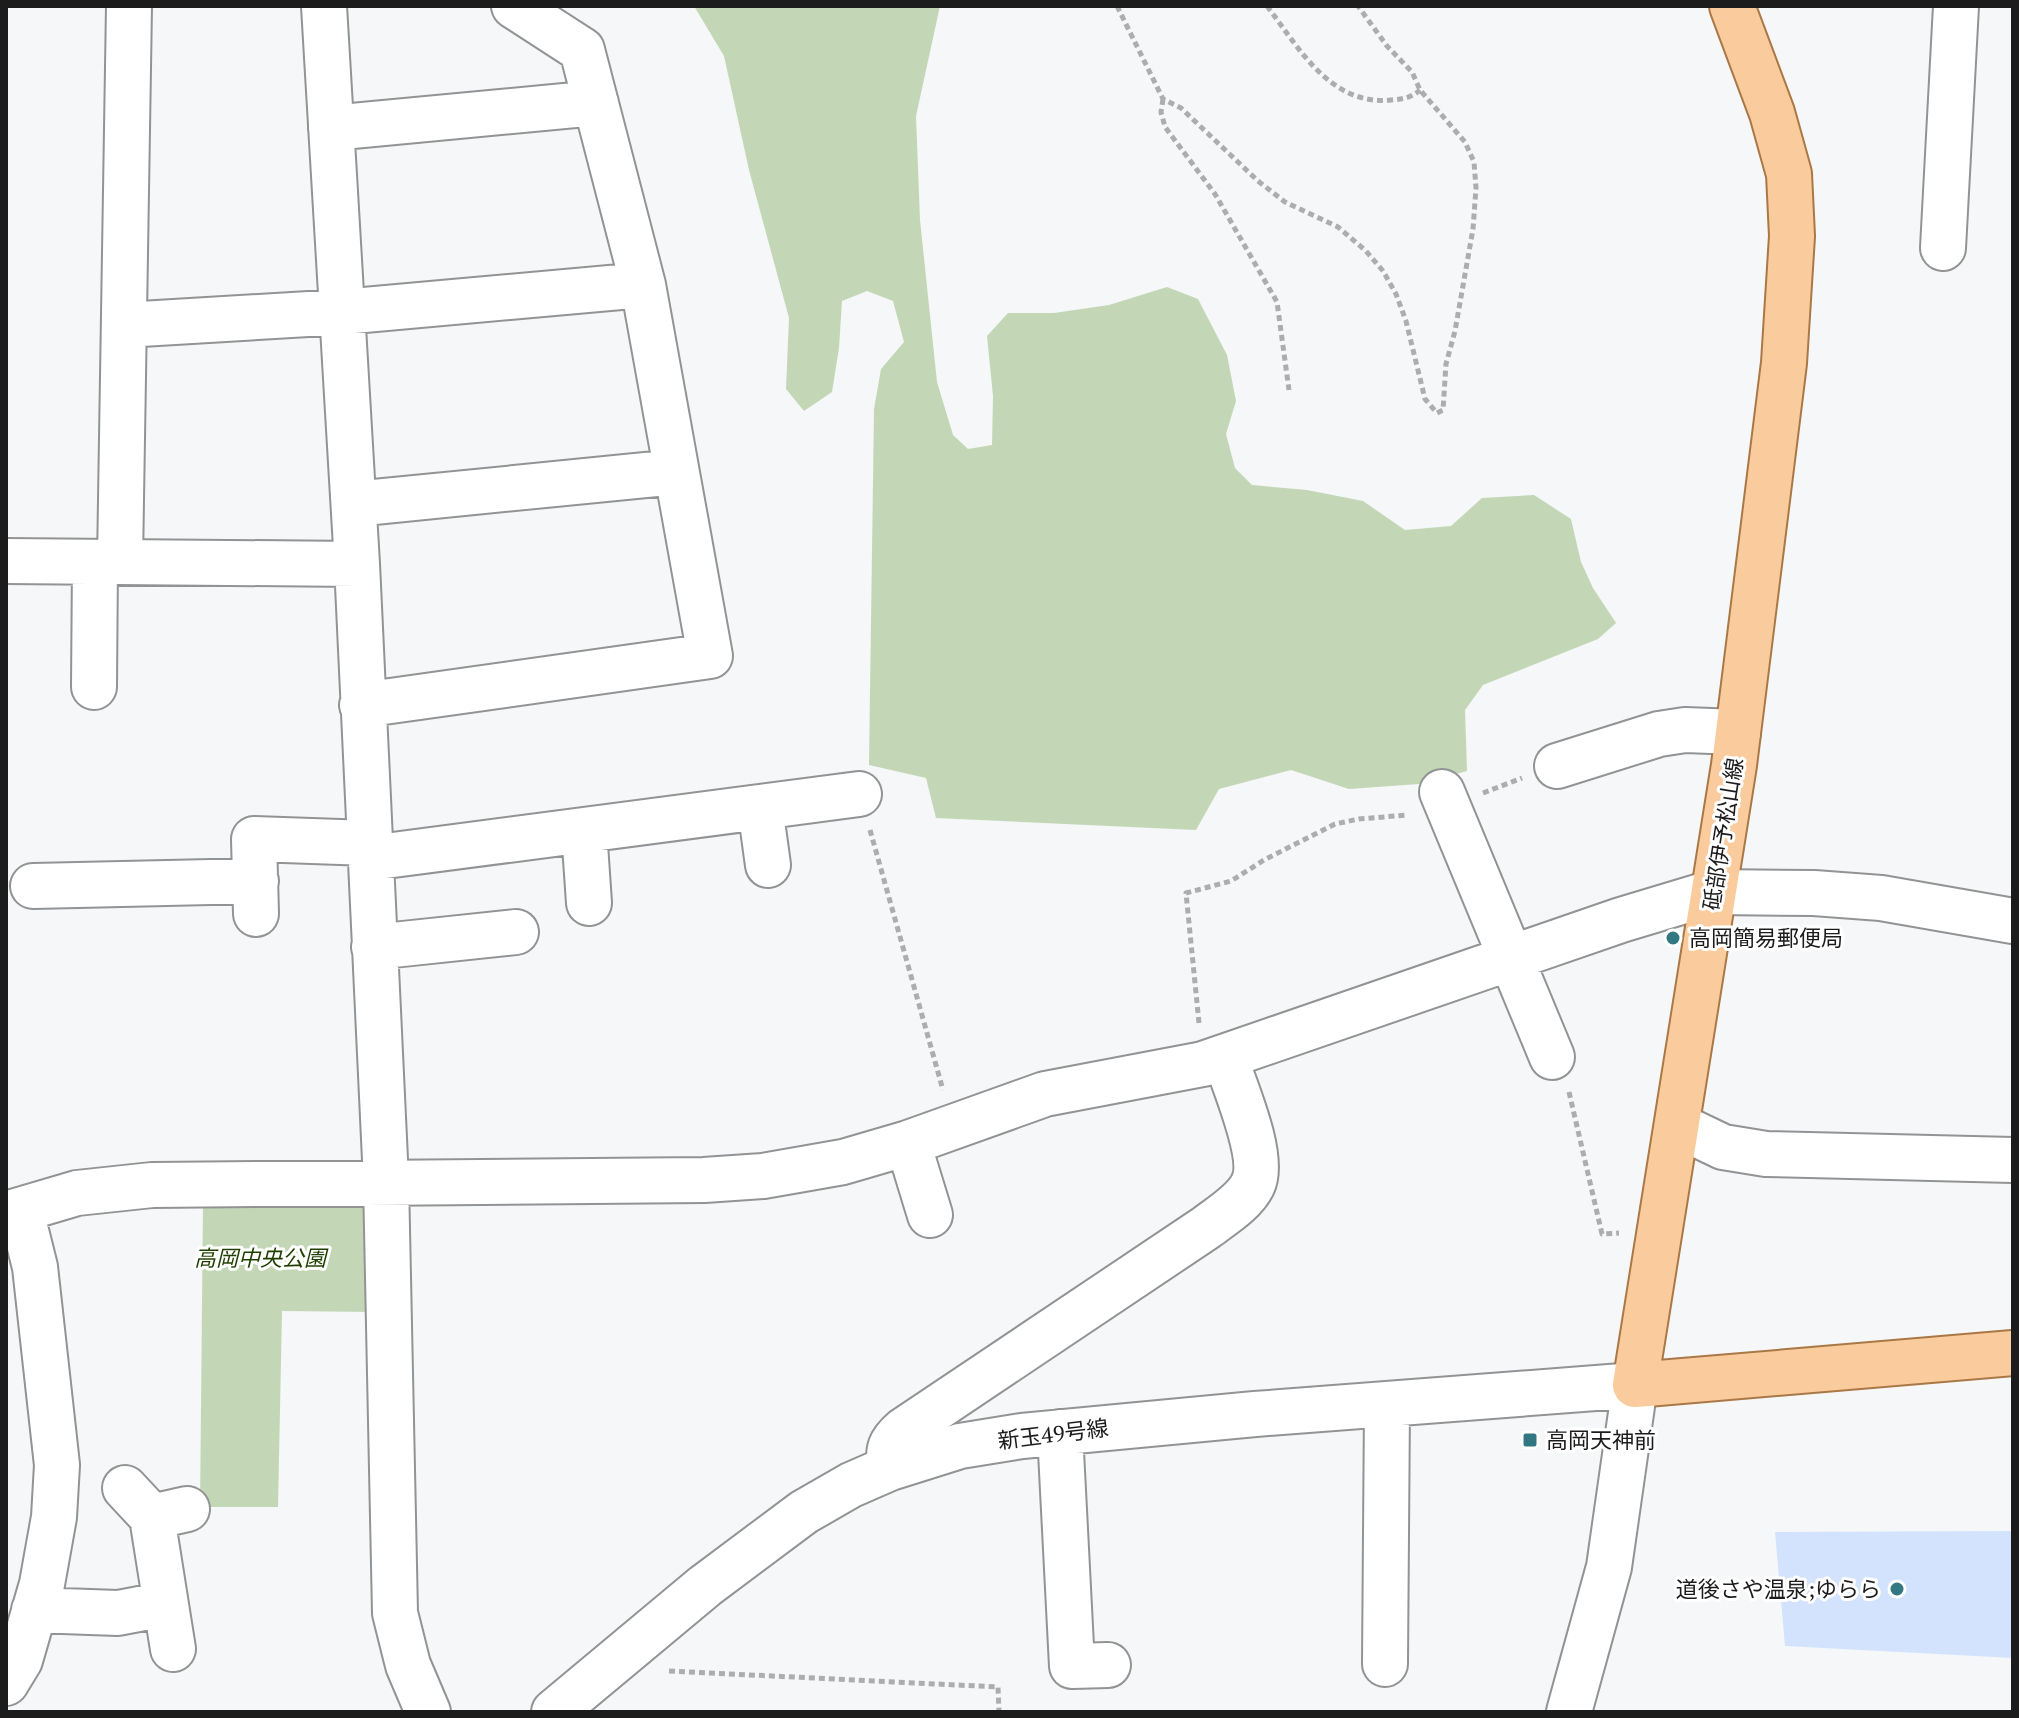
<svg xmlns="http://www.w3.org/2000/svg" width="2019" height="1718" font-family="'PT Serif','Noto Sans JP',serif">
<style>
.green{fill:#c3d7b7}
.building{fill:#d3e3fd}
.lines{fill:none;stroke-linecap:round;stroke-linejoin:round}
.minor-casing{stroke:#929394;stroke-width:48}
.major-casing{stroke:#aa7846;stroke-width:48}
.path{stroke:#adadae;stroke-width:5;stroke-dasharray:6 4;stroke-linecap:butt}
.minor{stroke:#fff;stroke-width:44}
.major{stroke:#facb9d;stroke-width:44}
.poi-dot{fill:#317883;stroke:#fff;stroke-width:3}
.labels{text-anchor:middle;stroke-width:6;stroke-linejoin:round;paint-order:stroke}
.street-label{font-size:22px;fill:#1c1c1d;stroke:#fff}
.poi-label{font-size:22px;fill:#1c1c1d;stroke:#fff;text-anchor:start}
.park-label{font-size:22px;font-style:italic;fill:#1f3f00;stroke:#fff}
</style>
<rect width="100%" height="100%" fill="#f6f7f8"/>
<!-- green -->
<path class="green" d="M 694,6 L 940,6 L 916,116 L 920,220 L 937,382 L 953,435 L 968,449 L 992,445 L 993,396 L 987,336 L 1008,313 L 1054,313 L 1109,305 L 1167,287 L 1198,299 L 1227,355 L 1236,401 L 1226,434 L 1235,468 L 1252,485 L 1307,490 L 1363,501 L 1405,530 L 1451,526 L 1482,498 L 1534,495 L 1571,519 L 1581,562 L 1593,588 L 1616,623 L 1598,639 L 1483,685 L 1465,710 L 1467,771 L 1419,784 L 1349,789 L 1291,770 L 1219,789 L 1196,830 L 936,818 L 926,778 L 869,765 L 874,409 L 881,369 L 904,342 L 893,301 L 867,291 L 842,301 L 839,348 L 832,392 L 804,411 L 786,389 L 789,318 L 749,170 L 724,56 Z
M 203,1202 L 370,1202 L 374,1312 L 282,1311 L 278,1507 L 200,1507 Z"/>
<!-- building -->
<path class="building" d="M 2013,1531 L 2013,1658 L 1785,1646 L 1775,1532 Z"/>
<g class="lines">
<!-- minor casing -->
<g class="minor-casing">
<path id="minor" d="M 324,6 L 357,564 L 386,1181 L 395,1613 L 408,1665 L 428,1712
M 331,128 L 596,103
M 1943,248 L 1956,6
M 124,325 L 342,312 L 643,285
M 354,504 L 676,472
M 6,561 L 357,564
M 120,562 L 129,6
M 94,687 L 95,562
M 362,705 L 710,656 L 643,285 L 582,50 L 514,6
M 1557,766 L 1659,734 L 1685,730 L 1738,732
M 1442,792 L 1552,1057
M 760,807 L 768,865
M 584,830 L 589,903
M 370,858 L 859,794
M 33,886 L 256,881
M 256,914 L 254,839 L 369,843
M 374,947 L 516,932
M 1677,1125 L 1723,1147 L 1766,1154 L 2013,1160
M 908,1143 L 930,1215
M 6,1214 L 77,1193 L 152,1185 L 704,1180 L 763,1176 L 843,1162 L 908,1143 L 1045,1094 L 1203,1064 L 1621,920 L 1714,892 L 1814,893 L 1881,898 L 2013,921
M 1060,1432 L 1072,1666 L 1108,1665
M 890,1468 C 887,1450 890,1442 904,1430 L 1207,1227 C 1221,1216 1245,1202 1253,1184 C 1266,1157 1234,1085 1225,1057
M 125,1488 L 152,1517 L 187,1509
M 152,1517 L 173,1649
M 34,1610 L 118,1613 L 165,1604
M 1385,1664 L 1387,1405
M 6,1683 L 20,1660 L 42,1584 L 54,1517 L 57,1465 L 35,1267 L 21,1211
M 554,1712 L 705,1586 L 804,1512 L 851,1485 L 890,1468 L 960,1446 L 1022,1436 L 1255,1414 L 1635,1385 L 1609,1567 L 1569,1712"/>
</g>
<!-- major casing -->
<g class="major-casing">
<path id="major" d="M 1732,6 L 1772,113 L 1789,174 L 1792,236 L 1784,363 L 1734,765 L 1635,1385 L 2013,1353"/>
</g>
<!-- path -->
<path class="path" d="M 1117,6 L 1163,99 L 1181,108 L 1258,181 L 1285,202 L 1338,227 L 1366,251 L 1383,271 L 1396,294 L 1406,321 L 1425,399 L 1437,413 L 1443,410 L 1446,364 L 1455,331 L 1473,229 L 1476,188 L 1474,162 L 1465,142 L 1420,90 L 1412,72 L 1387,46 L 1358,6
M 1267,6 C 1299,48 1330,106 1391,100 C 1403,99 1411,98 1420,90
M 1163,99 L 1161,112 L 1165,127 L 1215,194 L 1277,302 L 1289,390
M 1483,793 L 1522,778
M 870,830 L 943,1090
M 1199,1023 L 1186,893 L 1231,881 L 1264,860 L 1335,824 L 1359,819 L 1408,815
M 1569,1092 L 1602,1234 L 1619,1233
M 669,1671 L 998,1687 L 999,1712"/>
<!-- minor -->
<use href="#minor" class="minor"/>
<!-- major -->
<use href="#major" class="major"/>
</g>
<!-- markers -->
<g class="poi-dot">
<circle cx="1673" cy="938" r="8"/>
<rect x="1522" y="1432" width="16" height="16" rx="4"/>
<circle cx="1897" cy="1589" r="8"/>
</g>
<g class="labels">
<!-- street labels -->
<g class="street-label">
<text transform="translate(1723 834) rotate(-81)" y="8">砥部伊予松山線</text>
<text transform="translate(1053 1434) rotate(-7)" y="8">新玉49号線</text>
</g>
<!-- poi labels -->
<g class="poi-label">
<text x="1689" y="946">高岡簡易郵便局</text>
<text x="1546" y="1448">高岡天神前</text>
<text x="1881" y="1597" text-anchor="end">道後さや温泉;ゆらら</text>
</g>
<!-- park labels -->
<g class="park-label">
<text x="260" y="1266">高岡中央公園</text>
</g>
</g>
<!-- border -->
<rect width="2019" height="1718" fill="none" stroke="#1c1c1d" stroke-width="16"/>
</svg>
